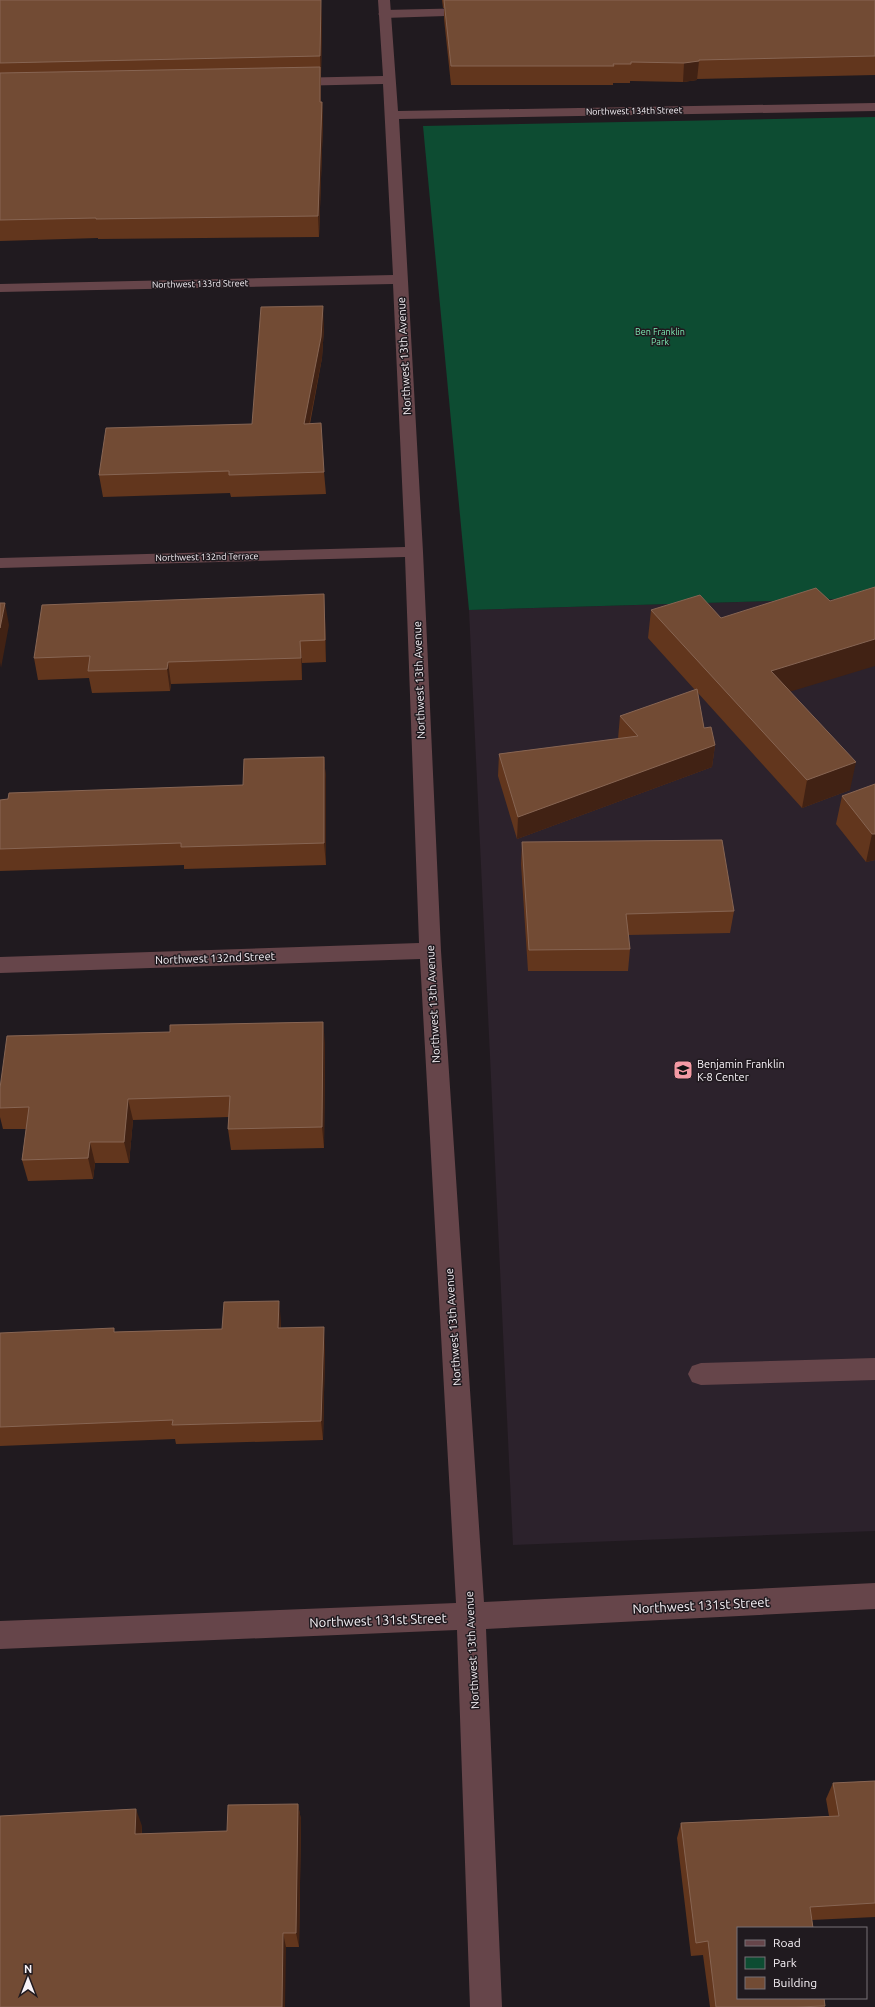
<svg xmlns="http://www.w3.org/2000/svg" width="875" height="2007" font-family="Ubuntu,sans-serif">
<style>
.built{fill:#2c222c}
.green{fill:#0d4c32}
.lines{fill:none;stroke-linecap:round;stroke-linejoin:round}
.lane{fill:#66454a;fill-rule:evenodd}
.street{fill:#66454a;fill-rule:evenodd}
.wall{fill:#62361d}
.shaded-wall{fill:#412214}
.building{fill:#724b34;stroke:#876553}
.labels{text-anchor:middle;stroke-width:3;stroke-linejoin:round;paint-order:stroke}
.far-street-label{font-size:9px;fill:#f8f3f8;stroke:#201a1f}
.far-park-label{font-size:9px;fill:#7eecb5;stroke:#201a1f}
.street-label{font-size:11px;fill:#f8f3f8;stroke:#201a1f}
.poi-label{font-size:11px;fill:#f8f3f8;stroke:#201a1f;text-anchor:start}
.near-street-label{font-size:13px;fill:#f8f3f8;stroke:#201a1f}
</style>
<rect width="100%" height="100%" fill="#201a1f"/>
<!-- built -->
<path class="built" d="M 875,598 L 875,1531 L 513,1545 L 469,610 Z"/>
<!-- green -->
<path class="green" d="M 875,117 L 875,598 L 469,610 L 423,126 Z"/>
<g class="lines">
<!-- lane -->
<path class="lane" d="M 473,8 L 479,12 L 477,15 L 384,18 L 378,14 L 384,10 Z
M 875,1358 L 875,1380 L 701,1385 L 692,1382 L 688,1374 L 692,1366 L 701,1363 Z"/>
<!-- street -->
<path class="street" d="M 378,0 L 390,0 L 398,111 L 875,103 L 875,111 L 399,119 L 423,552 L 441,951 L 484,1602 L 875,1583 L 875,1609 L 486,1629 L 502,2007 L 470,2007 L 457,1630 L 0,1649 L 0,1621 L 456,1603 L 420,959 L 0,973 L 0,957 L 419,943 L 405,557 L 0,568 L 0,558 L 405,547 L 393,284 L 0,292 L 0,284 L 393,275 L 383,84 L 290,86 L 284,82 L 290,78 L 383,76 Z"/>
</g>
<!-- wall -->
<path class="wall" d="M 0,0 L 322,20 L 321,76 L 321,102 L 322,102 L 323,121 L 319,237 L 98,239 L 98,238 L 0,241 Z
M 442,0 L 875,0 L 875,75 L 697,79 L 697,80 L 683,82 L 630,81 L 630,83 L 613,83 L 613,85 L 451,85 L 444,19 L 444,8 L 443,8 Z
M 324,327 L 322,358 L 310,424 L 324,472 L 326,494 L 231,497 L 230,493 L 103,497 L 99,475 L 252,424 Z
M 651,610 L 790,692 L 850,790 L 802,808 L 698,693 L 704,728 L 715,745 L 712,767 L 517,839 L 498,776 L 499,754 L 618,739 L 620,716 L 695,690 L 648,638 Z
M 325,616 L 326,662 L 302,663 L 302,680 L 171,684 L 170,691 L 92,693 L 89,678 L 38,680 L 34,658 Z
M 324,757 L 326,779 L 326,865 L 184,869 L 184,865 L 0,871 L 0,800 L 243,785 Z
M 875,784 L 875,860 L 866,862 L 836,824 L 842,796 Z
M 522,842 L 734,911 L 730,933 L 628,935 L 630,949 L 628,971 L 528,971 L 521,864 Z
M 170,1032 L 325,1043 L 324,1148 L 231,1150 L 228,1129 L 229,1117 L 133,1120 L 129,1163 L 95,1163 L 93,1179 L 28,1181 L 22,1160 L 26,1129 L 3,1129 L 0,1117 L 0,1088 Z
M 281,1321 L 281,1328 L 325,1347 L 323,1440 L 176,1444 L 175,1439 L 0,1446 L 0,1333 L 115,1332 L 222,1329 Z
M 875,1781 L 875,1917 L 812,1920 L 825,2006 L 825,2007 L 710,2007 L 703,1955 L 691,1956 L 677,1838 L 681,1823 L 829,1816 L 826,1799 L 833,1783 Z
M 298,1804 L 301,1820 L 299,1947 L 286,1947 L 0,2007 L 142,1826 L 142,1834 L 227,1831 Z"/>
<!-- shaded-wall -->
<path class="shaded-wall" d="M 321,0 L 322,20 L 321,76 L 320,56 Z
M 699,61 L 697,80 L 683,82 L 684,63 Z
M 320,67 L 321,87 L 321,121 L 320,102 Z
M 322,102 L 323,121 L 319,237 L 318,216 Z
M 323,306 L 324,327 L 322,358 L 305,445 L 304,424 Z
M 324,594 L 325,616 L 326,662 L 325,640 Z
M 5,603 L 9,625 L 1,668 L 0,662 L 0,628 Z
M 875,639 L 875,666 L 766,699 L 771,671 Z
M 300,641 L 302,663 L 302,680 L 301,658 Z
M 168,662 L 171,684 L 170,691 L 167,669 Z
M 715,745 L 712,767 L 517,839 L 518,817 Z
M 324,757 L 326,779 L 326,865 L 324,843 Z
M 856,762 L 850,790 L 802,808 L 807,780 Z
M 872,834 L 875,834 L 875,860 L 866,862 Z
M 323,1022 L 325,1043 L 324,1148 L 322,1127 Z
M 128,1099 L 133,1120 L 129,1163 L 124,1142 Z
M 90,1142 L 95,1163 L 93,1179 L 88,1158 Z
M 279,1301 L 281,1321 L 280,1348 L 278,1328 Z
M 324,1327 L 325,1347 L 323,1440 L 321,1421 Z
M 298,1804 L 301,1820 L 299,1947 L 296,1933 Z
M 136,1809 L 142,1826 L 141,1850 L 135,1834 Z
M 283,1933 L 286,1947 L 285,2007 L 282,2007 Z"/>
<!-- building -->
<path class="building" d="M 0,0 L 321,0 L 320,56 L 0,63 Z
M 444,0 L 875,0 L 875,56 L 699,60 L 699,61 L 684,63 L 631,62 L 631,64 L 613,64 L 614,66 L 451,66 Z
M 320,67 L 320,102 L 322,102 L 318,216 L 96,219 L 96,218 L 0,220 L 0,73 Z
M 323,306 L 321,337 L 304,424 L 321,423 L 324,472 L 229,475 L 229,471 L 99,475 L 106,428 L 252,424 L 261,307 Z
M 875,587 L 875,639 L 771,671 L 856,762 L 807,780 L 651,610 L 700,595 L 721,618 L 816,588 L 830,601 Z
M 324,594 L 325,640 L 300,641 L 301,658 L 168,662 L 167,669 L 88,671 L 90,656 L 34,658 L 42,605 Z
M 0,603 L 5,603 L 0,628 Z
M 697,689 L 704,728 L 711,727 L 715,745 L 518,817 L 499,754 L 638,736 L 620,716 Z
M 324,757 L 324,843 L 181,847 L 181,843 L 0,849 L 0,800 L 8,799 L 9,793 L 243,785 L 244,759 Z
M 875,784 L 875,834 L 872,834 L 842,796 Z
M 722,840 L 734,911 L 626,914 L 630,949 L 529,950 L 522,842 Z
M 323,1022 L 322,1127 L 228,1129 L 230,1096 L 128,1099 L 124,1142 L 90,1142 L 88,1158 L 22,1160 L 29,1107 L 0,1108 L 0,1088 L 7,1036 L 170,1032 L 170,1025 Z
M 279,1301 L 278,1328 L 324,1327 L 321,1421 L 172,1425 L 173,1420 L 0,1427 L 0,1333 L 114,1328 L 114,1332 L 222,1329 L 224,1302 Z
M 875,1781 L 875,1903 L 810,1907 L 813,1928 L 738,1928 L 738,1998 L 824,1998 L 825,2006 L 795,2007 L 716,2007 L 708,1941 L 696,1943 L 681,1823 L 839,1816 L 833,1783 Z
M 298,1804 L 296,1933 L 283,1933 L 282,2007 L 0,2007 L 0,1816 L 136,1809 L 135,1834 L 227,1831 L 228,1805 Z"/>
<!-- icons -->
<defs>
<g id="school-square" transform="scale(1)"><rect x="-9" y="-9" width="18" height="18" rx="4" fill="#f49aa4" stroke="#201a1f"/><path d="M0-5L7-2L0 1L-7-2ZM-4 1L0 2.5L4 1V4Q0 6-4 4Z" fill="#111"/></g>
</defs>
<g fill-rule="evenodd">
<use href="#school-square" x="683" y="1070"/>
</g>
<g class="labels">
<!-- far-street labels -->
<g class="far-street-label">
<text transform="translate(634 111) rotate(-1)" y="3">Northwest 134th Street</text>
<text transform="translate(200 284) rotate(-1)" y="3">Northwest 133rd Street</text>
<text transform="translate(207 557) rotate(-1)" y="3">Northwest 132nd Terrace</text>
</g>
<!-- far-park labels -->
<g class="far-park-label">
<text x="660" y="335">Ben Franklin<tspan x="660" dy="10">Park</tspan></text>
</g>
<!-- street labels -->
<g class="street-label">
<text transform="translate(404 356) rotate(-93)" y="4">Northwest 13th Avenue</text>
<text transform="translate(419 680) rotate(-92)" y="4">Northwest 13th Avenue</text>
<text transform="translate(215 958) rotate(-2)" y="4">Northwest 132nd Street</text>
<text transform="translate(433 1004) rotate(-93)" y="4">Northwest 13th Avenue</text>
<text transform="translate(453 1327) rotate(-94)" y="4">Northwest 13th Avenue</text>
<text transform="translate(472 1650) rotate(-93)" y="4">Northwest 13th Avenue</text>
</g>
<!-- poi labels -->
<g class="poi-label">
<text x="697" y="1068">Benjamin Franklin<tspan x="697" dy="13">K-8 Center</tspan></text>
</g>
<!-- near-street labels -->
<g class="near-street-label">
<text transform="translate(701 1605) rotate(-3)" y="5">Northwest 131st Street</text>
<text transform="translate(378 1620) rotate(-2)" y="5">Northwest 131st Street</text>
</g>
</g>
<!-- legend -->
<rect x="737" y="1927" width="130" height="72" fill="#201a1f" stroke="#767176"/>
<rect x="745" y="1940" width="20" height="6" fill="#66454a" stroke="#767176"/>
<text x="773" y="1947" font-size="12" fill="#f8f3f8">Road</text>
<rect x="745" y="1957" width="20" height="12" fill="#0d4c32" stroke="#767176"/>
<text x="773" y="1967" font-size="12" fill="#f8f3f8">Park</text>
<rect x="745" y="1977" width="20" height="12" fill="#724b34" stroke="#767176"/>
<text x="773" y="1987" font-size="12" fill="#f8f3f8">Building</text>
<!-- north arrow -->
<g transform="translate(28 1979)" stroke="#201a1f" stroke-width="3" paint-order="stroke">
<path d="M0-3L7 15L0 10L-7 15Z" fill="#f8f3f8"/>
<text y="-6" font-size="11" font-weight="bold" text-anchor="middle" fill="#f8f3f8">N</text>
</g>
</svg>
